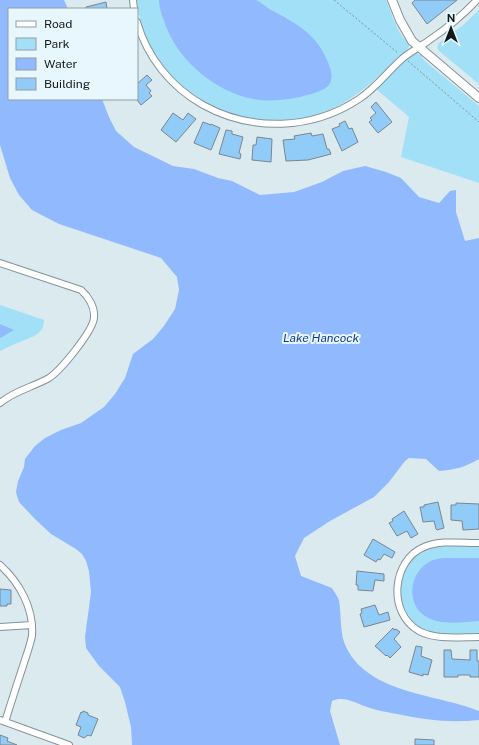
<svg xmlns="http://www.w3.org/2000/svg" width="479" height="745" font-family="'Public Sans',sans-serif">
<style>
.green{fill:#a2e0f7}
.water{fill:#90b9fe}
.building{fill:#91ccf8;stroke:#7b868e}
.lines{fill:none;stroke-linecap:round;stroke-linejoin:round}
.minor-casing{stroke:#849297;stroke-width:8}
.tertiary-casing{stroke:#849297;stroke-width:10}
.path{stroke:#889396;stroke-width:1;stroke-dasharray:2 2;stroke-linecap:butt}
.minor{stroke:#fff;stroke-width:6}
.tertiary{stroke:#fff;stroke-width:8}
.labels{text-anchor:middle;stroke-width:4;stroke-linejoin:round;paint-order:stroke}
.water-label{font-size:12px;font-style:italic;fill:#103e8c;stroke:#e8f7fd}
</style>
<rect width="100%" height="100%" fill="#dbeaef"/>
<!-- green -->
<path class="green" d="M 137,0 L 386,0 C 391,11 395,26 402,36 C 406,41 411,41 408,49 C 380,73 363,96 327,111 C 257,140 171,103 144,32 C 140,22 138,11 137,0 Z
M 479,10 L 479,84 L 439,51 L 437,47 L 439,43 L 462,26 Z
M 416,53 L 421,55 L 423,59 L 426,62 L 479,106 L 479,183 L 401,157 L 409,117 L 376,89 C 387,79 402,58 416,53 Z
M 0,305 L 44,320 C 44,335 31,337 20,342 C 13,344 7,348 0,351 Z
M 445,546 L 479,546 L 479,633 C 462,633 440,637 424,630 C 397,616 392,578 414,557 C 422,548 433,547 445,546 Z"/>
<!-- water -->
<path class="water" d="M 0,0 L 64,0 L 68,9 L 9,9 L 9,99 L 102,99 L 109,117 L 116,131 L 134,147 L 173,166 L 194,169 L 218,178 L 232,181 L 260,195 L 294,192 L 322,182 L 343,171 L 365,166 L 386,172 L 401,178 L 419,197 L 439,203 L 450,191 L 456,190 L 456,212 L 465,241 L 479,238 L 479,459 C 466,467 454,470 439,471 L 426,459 L 409,458 L 405,461 L 389,482 L 374,497 L 330,521 L 304,538 L 295,556 L 301,576 L 332,588 C 334,592 338,596 339,601 C 342,617 339,634 347,649 C 371,694 437,694 479,711 L 479,720 C 449,723 426,720 397,714 C 388,712 379,711 370,708 C 358,705 345,695 332,701 L 330,711 L 340,745 L 132,745 L 131,727 L 125,702 L 120,687 L 99,666 L 86,648 L 85,637 L 91,592 L 89,571 L 86,561 L 82,554 L 76,549 L 51,534 L 35,519 L 19,502 L 16,492 L 18,481 L 24,467 L 25,459 L 35,446 L 45,438 L 61,430 L 81,423 L 104,407 L 115,394 L 125,378 L 133,354 L 153,339 L 164,326 L 175,309 L 179,290 L 177,277 L 161,258 L 59,224 L 32,210 L 19,195 L 10,178 L 0,145 Z
M 159,0 C 183,0 207,0 231,0 C 238,0 249,0 256,0 C 261,2 266,7 271,10 C 292,21 315,33 325,56 C 329,64 335,76 329,85 C 323,92 304,96 295,98 C 281,100 267,102 253,99 C 217,92 181,63 167,29 C 164,20 159,10 159,0 Z
M 0,324 L 14,330 L 0,338 Z
M 446,558 L 479,558 L 479,621 C 462,622 440,626 425,616 C 406,604 409,573 429,562 C 434,559 440,558 446,558 Z"/>
<!-- building -->
<path class="building" d="M 415,0 L 457,0 L 427,24 L 412,3 Z
M 106,2 L 107,9 L 86,9 L 86,7 Z
M 147,75 L 152,80 L 146,85 L 151,91 L 149,93 L 152,96 L 141,105 L 137,100 L 137,84 Z
M 376,102 L 392,122 L 378,133 L 369,122 L 372,120 L 370,118 L 376,113 L 371,107 Z
M 173,113 L 183,120 L 188,113 L 196,119 L 176,142 L 161,130 Z
M 345,121 L 349,129 L 352,128 L 358,142 L 342,151 L 332,129 L 340,126 L 339,124 Z
M 203,122 L 211,125 L 211,124 L 220,128 L 211,150 L 194,143 Z
M 226,130 L 232,131 L 232,134 L 243,137 L 239,153 L 241,154 L 240,159 L 219,154 Z
M 311,133 L 312,136 L 323,134 L 327,149 L 329,149 L 331,154 L 308,160 L 286,161 L 283,140 L 295,139 L 294,136 Z
M 257,137 L 272,139 L 271,162 L 252,160 L 253,145 L 256,145 Z
M 438,502 L 444,528 L 437,530 L 436,529 L 434,521 L 423,522 L 420,507 L 424,507 L 424,505 Z
M 456,503 L 479,504 L 479,529 L 463,530 L 462,521 L 451,520 L 451,505 L 456,505 Z
M 404,511 L 418,534 L 411,538 L 407,531 L 397,536 L 389,523 L 393,521 L 392,519 Z
M 373,539 L 395,552 L 392,558 L 384,554 L 380,560 L 378,559 L 376,562 L 364,555 Z
M 357,571 L 384,574 L 384,581 L 375,580 L 373,591 L 358,590 L 358,585 L 356,585 Z
M 0,589 L 11,590 L 11,604 L 7,604 L 7,606 L 0,606 Z
M 375,605 L 379,615 L 388,612 L 390,620 L 364,627 L 360,614 L 362,613 L 361,609 Z
M 393,628 L 394,630 L 396,629 L 400,632 L 394,639 L 401,647 L 390,658 L 387,655 L 386,656 L 375,646 Z
M 416,646 L 422,647 L 421,656 L 432,660 L 428,675 L 423,674 L 423,676 L 409,672 Z
M 444,650 L 451,650 L 452,659 L 470,660 L 470,650 L 477,650 L 477,661 L 479,661 L 479,677 L 470,677 L 470,675 L 458,675 L 458,677 L 444,677 Z
M 83,711 L 88,713 L 88,715 L 98,719 L 91,736 L 88,735 L 84,738 L 78,735 L 81,727 L 76,725 L 81,712 L 82,713 Z
M 0,735 L 8,738 L 7,741 L 17,745 L 0,745 Z
M 415,739 L 434,740 L 434,745 L 415,745 Z"/>
<g class="lines">
<!-- minor casing -->
<g class="minor-casing">
<path id="minor" d="M 133,0 L 134,9
M 137,22 C 147,57 171,87 203,105 C 252,132 312,130 359,99 C 376,88 388,71 403,58 C 410,52 420,47 428,41 C 446,29 462,16 477,0
M 0,263 L 81,290 C 88,296 95,307 94,317 C 94,330 61,370 49,378 C 33,387 14,391 0,403
M 479,543 C 462,543 440,540 424,547 C 392,560 387,613 419,631 C 436,640 459,637 479,637
M 0,565 C 20,583 34,609 32,636 C 30,646 26,656 23,666 C 17,684 11,703 5,722
M 0,627 L 32,625
M 0,720 L 69,745"/>
</g>
<!-- tertiary casing -->
<g class="tertiary-casing">
<path id="tertiary" d="M 392,0 L 400,20 L 412,41 L 479,98"/>
</g>
<!-- path -->
<path class="path" d="M 334,0 L 398,53
M 408,61 L 479,122"/>
<!-- minor -->
<use href="#minor" class="minor"/>
<!-- tertiary -->
<use href="#tertiary" class="tertiary"/>
</g>
<g class="labels">
<!-- water labels -->
<g class="water-label">
<text x="321" y="342">Lake Hancock</text>
</g>
</g>
<!-- legend -->
<rect x="8" y="8" width="130" height="92" fill="#e8f7fd" stroke="#939ea2"/>
<rect x="16" y="21" width="20" height="6" fill="#ffffff" stroke="#939ea2"/>
<text x="44" y="28" font-size="12" fill="#13181a">Road</text>
<rect x="16" y="38" width="20" height="12" fill="#a2e0f7" stroke="#939ea2"/>
<text x="44" y="48" font-size="12" fill="#13181a">Park</text>
<rect x="16" y="58" width="20" height="12" fill="#90b9fe" stroke="#939ea2"/>
<text x="44" y="68" font-size="12" fill="#13181a">Water</text>
<rect x="16" y="78" width="20" height="12" fill="#91ccf8" stroke="#939ea2"/>
<text x="44" y="88" font-size="12" fill="#13181a">Building</text>
<!-- north arrow -->
<g transform="translate(451 28)" stroke="#e8f7fd" stroke-width="3" paint-order="stroke">
<path d="M0-3L7 15L0 10L-7 15Z" fill="#13181a"/>
<text y="-6" font-size="11" font-weight="bold" text-anchor="middle" fill="#13181a">N</text>
</g>
</svg>
